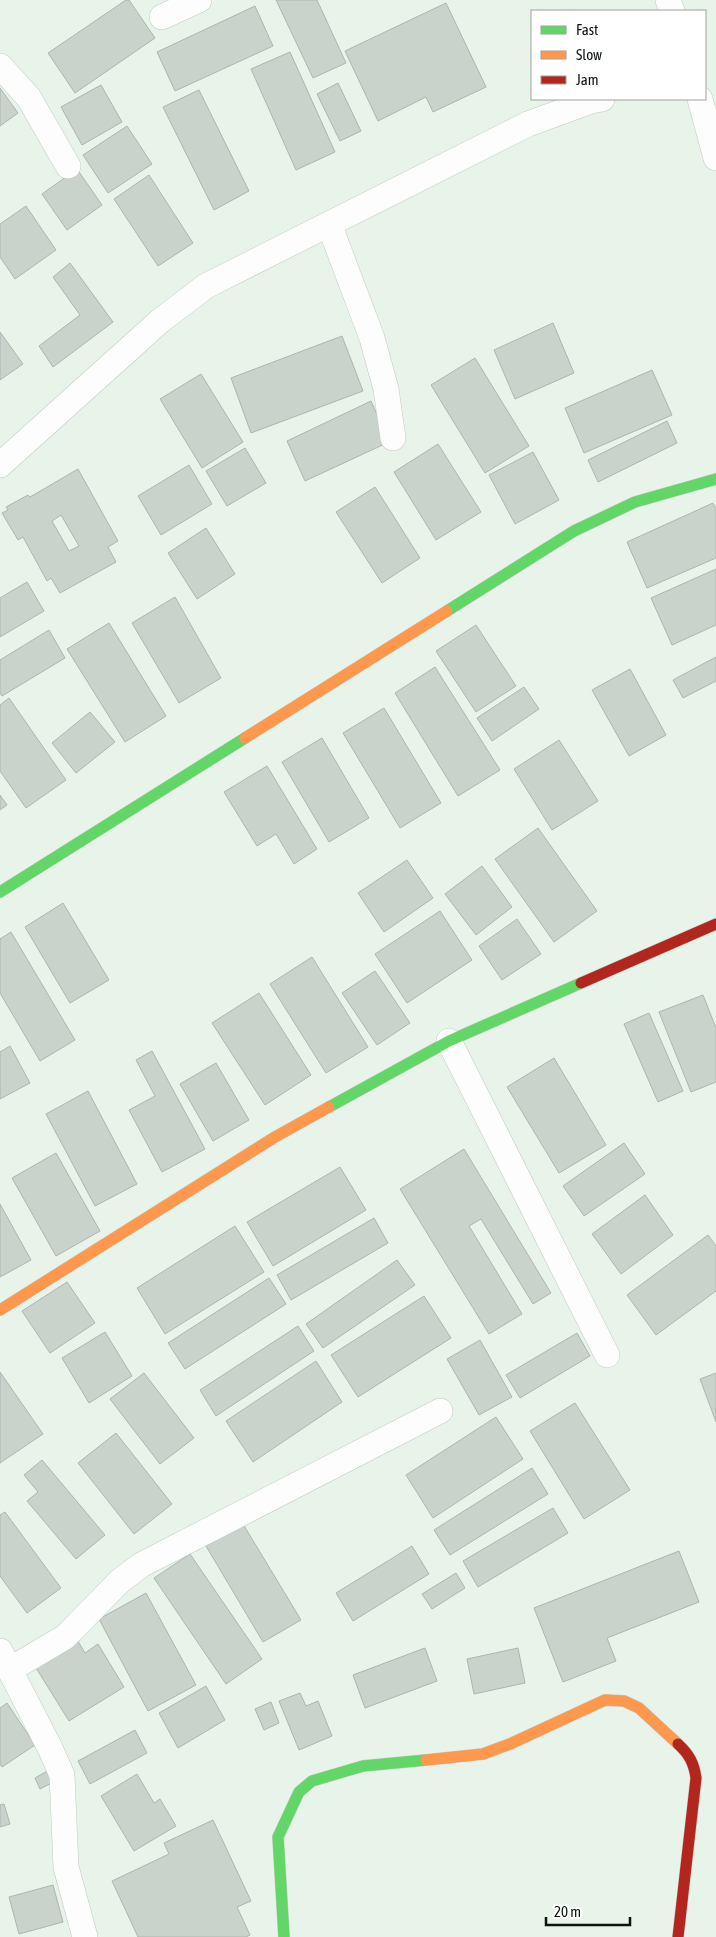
<svg xmlns="http://www.w3.org/2000/svg" width="716" height="1937" font-family="'Asap Condensed',sans-serif">
<style>
.building{fill:#c9d3cc;stroke:#acb6af;fill-rule:evenodd}
.lines{fill:none;stroke-linecap:round;stroke-linejoin:round}
.street-casing{stroke:#c2cbc3;stroke-width:26}
.fast-casing{stroke:#c2cbc3;stroke-width:12}
.slow-casing{stroke:#c2cbc3;stroke-width:12}
.jam-casing{stroke:#c2cbc3;stroke-width:12}
.street{stroke:#fcfdfc;stroke-width:25}
.fast{stroke:#63d668;stroke-width:11}
.slow{stroke:#ff974d;stroke-width:11}
.jam{stroke:#b3261e;stroke-width:11}
</style>
<rect width="100%" height="100%" fill="#e8f3e9"/>
<!-- building -->
<path class="building" d="M 126,0 L 129,0 L 155,38 L 75,93 L 48,53 Z
M 276,0 L 317,0 L 346,63 L 313,78 Z
M 446,3 L 486,87 L 433,112 L 426,97 L 378,121 L 345,51 Z
M 255,6 L 273,46 L 175,91 L 157,52 Z
M 290,52 L 335,152 L 296,170 L 251,69 Z
M 338,83 L 361,131 L 340,141 L 317,94 Z
M 101,85 L 122,122 L 82,145 L 61,107 Z
M 0,88 L 18,113 L 0,126 Z
M 199,90 L 249,191 L 214,210 L 163,107 Z
M 127,126 L 152,164 L 108,193 L 83,155 Z
M 77,169 L 102,205 L 67,230 L 42,194 Z
M 149,175 L 193,243 L 158,266 L 114,199 Z
M 26,206 L 56,250 L 15,279 L 0,257 L 0,224 Z
M 70,263 L 113,322 L 53,367 L 39,346 L 80,315 L 53,277 Z
M 553,323 L 574,373 L 515,399 L 494,350 Z
M 0,332 L 23,364 L 0,380 Z
M 342,336 L 363,391 L 251,433 L 231,378 Z
M 475,358 L 529,446 L 485,473 L 431,385 Z
M 652,370 L 672,415 L 584,453 L 565,408 Z
M 201,374 L 243,442 L 202,468 L 160,399 Z
M 371,401 L 389,442 L 305,481 L 287,441 Z
M 667,421 L 677,443 L 598,482 L 588,460 Z
M 438,444 L 481,512 L 436,540 L 394,472 Z
M 245,448 L 266,483 L 227,506 L 206,471 Z
M 533,452 L 559,500 L 515,524 L 489,475 Z
M 189,465 L 212,504 L 161,535 L 138,496 Z
M 78,469 L 118,541 L 108,547 L 116,562 L 60,593 L 51,578 L 47,581 L 23,537 L 18,540 L 2,513 L 8,510 L 6,507 L 28,495 L 30,497 ZM 61,515 L 79,546 L 69,551 L 52,521 Z
M 375,487 L 420,558 L 382,583 L 336,512 Z
M 713,503 L 716,509 L 716,558 L 647,588 L 627,542 Z
M 206,528 L 235,574 L 197,599 L 168,553 Z
M 716,569 L 716,625 L 672,645 L 651,598 Z
M 27,582 L 44,611 L 0,637 L 0,598 Z
M 175,597 L 221,678 L 179,703 L 132,623 Z
M 109,623 L 166,716 L 125,742 L 67,649 Z
M 476,625 L 516,686 L 476,712 L 436,651 Z
M 49,630 L 65,658 L 2,696 L 0,693 L 0,660 Z
M 716,657 L 716,681 L 683,698 L 673,680 Z
M 435,667 L 500,770 L 458,796 L 395,693 Z
M 630,669 L 666,735 L 629,756 L 592,690 Z
M 524,687 L 539,709 L 492,741 L 477,718 Z
M 9,698 L 66,780 L 26,808 L 0,771 L 0,705 Z
M 384,708 L 441,803 L 400,828 L 343,733 Z
M 90,712 L 115,742 L 76,773 L 52,743 Z
M 322,738 L 369,818 L 329,842 L 282,762 Z
M 559,740 L 598,801 L 552,830 L 514,769 Z
M 267,766 L 317,849 L 294,864 L 276,834 L 257,846 L 224,792 Z
M 0,795 L 7,805 L 0,810 Z
M 538,828 L 597,911 L 554,942 L 495,859 Z
M 407,860 L 433,898 L 384,932 L 358,893 Z
M 482,866 L 512,907 L 476,935 L 445,894 Z
M 63,903 L 109,980 L 70,1003 L 25,927 Z
M 440,911 L 472,960 L 407,1003 L 375,954 Z
M 517,919 L 541,954 L 502,980 L 479,946 Z
M 11,932 L 75,1040 L 40,1061 L 0,993 L 0,939 Z
M 312,957 L 368,1047 L 326,1073 L 270,984 Z
M 375,971 L 410,1023 L 377,1045 L 342,993 Z
M 259,993 L 311,1075 L 265,1105 L 212,1023 Z
M 703,995 L 716,1028 L 716,1082 L 691,1092 L 659,1012 Z
M 649,1013 L 683,1091 L 658,1102 L 624,1024 Z
M 10,1046 L 30,1083 L 0,1099 L 0,1052 Z
M 152,1051 L 205,1149 L 162,1172 L 129,1110 L 155,1096 L 136,1060 Z
M 554,1058 L 606,1145 L 559,1173 L 507,1087 Z
M 216,1063 L 249,1120 L 213,1141 L 180,1084 Z
M 88,1091 L 137,1184 L 95,1206 L 46,1114 Z
M 624,1143 L 645,1174 L 584,1216 L 563,1186 Z
M 464,1149 L 551,1293 L 533,1304 L 481,1219 L 469,1226 L 522,1314 L 489,1334 L 400,1189 Z
M 56,1153 L 100,1231 L 56,1256 L 12,1178 Z
M 340,1167 L 366,1210 L 273,1266 L 247,1222 Z
M 645,1195 L 673,1235 L 621,1274 L 592,1234 Z
M 0,1204 L 31,1260 L 0,1277 Z
M 374,1218 L 388,1243 L 291,1300 L 277,1275 Z
M 235,1226 L 264,1272 L 165,1334 L 137,1288 Z
M 708,1235 L 716,1246 L 716,1291 L 656,1335 L 627,1295 Z
M 397,1260 L 415,1285 L 323,1348 L 306,1324 Z
M 269,1278 L 286,1304 L 185,1369 L 168,1343 Z
M 67,1282 L 95,1323 L 50,1353 L 22,1311 Z
M 424,1296 L 451,1338 L 358,1397 L 331,1355 Z
M 298,1326 L 314,1351 L 216,1416 L 200,1390 Z
M 105,1332 L 132,1376 L 89,1403 L 62,1358 Z
M 577,1333 L 590,1356 L 520,1398 L 506,1375 Z
M 480,1340 L 512,1397 L 479,1415 L 447,1359 Z
M 316,1361 L 342,1402 L 253,1462 L 226,1421 Z
M 0,1372 L 43,1434 L 0,1463 Z
M 144,1373 L 194,1438 L 160,1464 L 110,1399 Z
M 716,1373 L 716,1422 L 700,1379 Z
M 575,1403 L 630,1490 L 584,1519 L 530,1431 Z
M 496,1417 L 523,1459 L 433,1518 L 406,1475 Z
M 116,1433 L 172,1504 L 134,1534 L 78,1463 Z
M 42,1460 L 105,1535 L 76,1559 L 27,1501 L 38,1492 L 24,1475 Z
M 532,1468 L 548,1494 L 450,1555 L 434,1530 Z
M 553,1508 L 568,1533 L 478,1587 L 463,1561 Z
M 5,1512 L 61,1588 L 27,1613 L 0,1576 L 0,1515 Z
M 243,1524 L 301,1620 L 263,1642 L 206,1546 Z
M 412,1546 L 429,1574 L 353,1621 L 336,1593 Z
M 679,1551 L 699,1602 L 607,1638 L 616,1661 L 563,1682 L 534,1608 Z
M 190,1554 L 262,1659 L 226,1684 L 154,1578 Z
M 456,1573 L 465,1588 L 432,1609 L 422,1594 Z
M 146,1593 L 196,1685 L 148,1711 L 99,1619 Z
M 76,1638 L 85,1653 L 98,1644 L 124,1687 L 69,1721 L 33,1663 Z
M 425,1648 L 437,1681 L 365,1708 L 353,1675 Z
M 518,1648 L 525,1683 L 474,1694 L 467,1659 Z
M 206,1686 L 225,1720 L 178,1748 L 159,1713 Z
M 300,1693 L 306,1706 L 318,1701 L 332,1736 L 299,1750 L 279,1701 Z
M 271,1702 L 279,1723 L 264,1730 L 255,1709 Z
M 7,1703 L 35,1745 L 2,1767 L 0,1764 L 0,1708 Z
M 135,1730 L 147,1753 L 90,1784 L 78,1761 Z
M 51,1769 L 57,1780 L 40,1789 L 35,1778 Z
M 137,1774 L 154,1803 L 160,1799 L 176,1826 L 134,1851 L 101,1796 Z
M 4,1804 L 10,1824 L 0,1827 L 0,1805 Z
M 213,1820 L 251,1901 L 237,1907 L 250,1935 L 246,1937 L 138,1937 L 112,1881 L 169,1854 L 164,1843 Z
M 53,1885 L 63,1922 L 19,1934 L 9,1897 Z"/>
<g class="lines">
<!-- street casing -->
<g class="street-casing">
<path id="street" d="M 668,0 L 672,11
M 162,17 L 199,0
M 0,66 L 29,98 L 68,166
M 700,99 L 716,158
M 329,224 L 372,338 L 386,389 L 393,438
M 0,465 L 160,321 L 206,286 L 528,124 L 591,101 L 602,99
M 449,1041 L 607,1355
M 0,1651 L 50,1748 L 62,1775 L 66,1867 L 85,1937
M 11,1669 L 65,1637 L 120,1581 L 141,1565 L 440,1411"/>
</g>
<!-- fast casing -->
<g class="fast-casing">
<path id="fast" d="M 447,611 L 574,531 L 635,502 L 716,479
M 0,892 L 245,738
M 329,1107 L 449,1041 L 581,983
M 284,1937 L 278,1837 L 299,1792 L 312,1781 L 363,1766 L 426,1760"/>
</g>
<!-- slow casing -->
<g class="slow-casing">
<path id="slow" d="M 245,738 L 447,611
M 0,1310 L 275,1137 L 329,1107
M 426,1760 L 483,1754 L 510,1744 L 605,1700 L 624,1701 L 639,1708 L 678,1744"/>
</g>
<!-- jam casing -->
<g class="jam-casing">
<path id="jam" d="M 581,983 L 716,924
M 678,1937 L 696,1778 C 694,1763 689,1754 678,1744"/>
</g>
<!-- street -->
<use href="#street" class="street"/>
<!-- fast -->
<use href="#fast" class="fast"/>
<!-- slow -->
<use href="#slow" class="slow"/>
<!-- jam -->
<use href="#jam" class="jam"/>
</g>
<!-- legend -->
<rect x="531" y="10" width="175" height="90" fill="#ffffff" stroke="#9ea19e"/>
<rect x="541" y="26" width="25" height="8" fill="#63d668" stroke="#9ea19e"/>
<text x="576" y="35" font-size="15" fill="#0c130d">Fast</text>
<rect x="541" y="51" width="25" height="8" fill="#ff974d" stroke="#9ea19e"/>
<text x="576" y="60" font-size="15" fill="#0c130d">Slow</text>
<rect x="541" y="76" width="25" height="8" fill="#b3261e" stroke="#9ea19e"/>
<text x="576" y="85" font-size="15" fill="#0c130d">Jam</text>
<!-- scale -->
<path d="M546 1917v8h84v-8" fill="none" stroke="#0c130d" stroke-width="2.5"/>
<text x="554" y="1917" font-size="15" fill="#0c130d" stroke="#ffffff" stroke-width="4" paint-order="stroke">20 m</text>
</svg>
